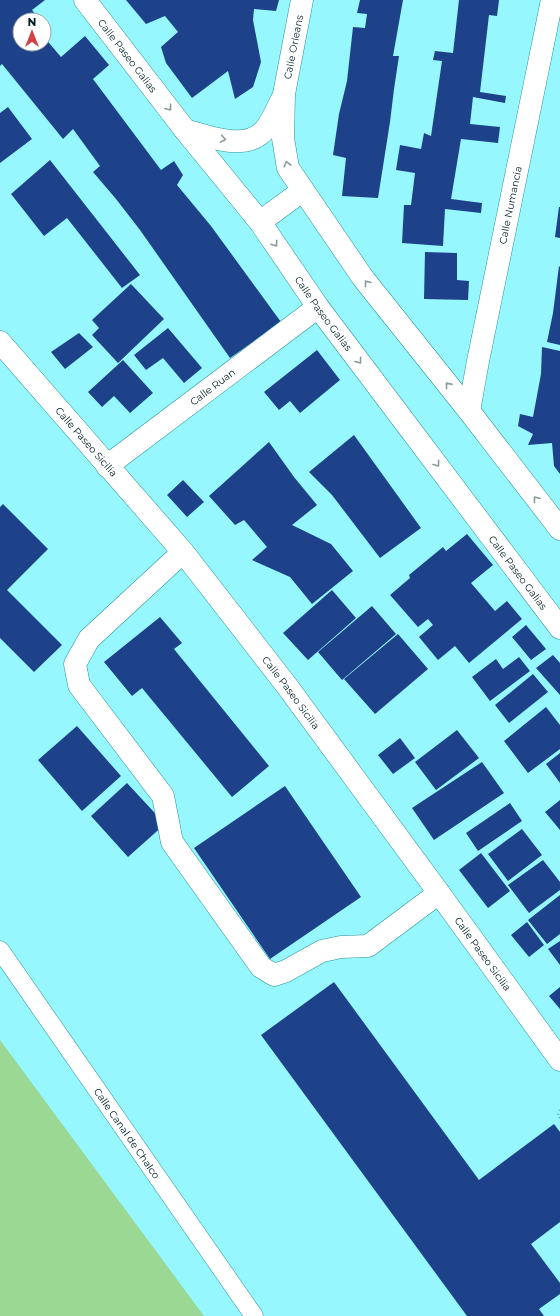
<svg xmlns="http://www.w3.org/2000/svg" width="560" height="1316" font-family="Montserrat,sans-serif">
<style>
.green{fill:#9bd894}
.building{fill:#1e4289}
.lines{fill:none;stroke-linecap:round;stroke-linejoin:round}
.lane-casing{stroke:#2a949b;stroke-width:19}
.street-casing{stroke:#2a949b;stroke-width:23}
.path{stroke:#62acb3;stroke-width:2.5;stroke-dasharray:1 3;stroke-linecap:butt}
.lane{stroke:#fff;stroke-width:18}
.street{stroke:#fff;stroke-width:22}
.oneway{stroke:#8c9a9b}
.labels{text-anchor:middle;stroke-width:4;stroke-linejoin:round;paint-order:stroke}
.street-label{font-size:10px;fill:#001e21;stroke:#fff}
</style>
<rect width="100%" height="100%" fill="#96f7ff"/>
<!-- green -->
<path class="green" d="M 0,1040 L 204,1316 L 0,1316 Z"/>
<!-- building -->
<path class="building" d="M 0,0 L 45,0 L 32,10 L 40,20 L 20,20 L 20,44 L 44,44 L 44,37 L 61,57 L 85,36 L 109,65 L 93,79 L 161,170 L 174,161 L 183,175 L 177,185 L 211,226 L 281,322 L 230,358 L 140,230 L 116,199 L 93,172 L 100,166 L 73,129 L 63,139 L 2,64 L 0,66 Z
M 126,0 L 279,0 L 276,11 L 254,9 L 253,20 L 261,62 L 253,87 L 235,99 L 228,71 L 192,98 L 166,63 L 161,47 L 178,32 L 165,16 L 146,24 Z
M 360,0 L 403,0 L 393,56 L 399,56 L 394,89 L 390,122 L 378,198 L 342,196 L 346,158 L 333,155 L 339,114 L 347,81 L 353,27 L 365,28 L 367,14 L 357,13 Z
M 459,0 L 499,0 L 497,16 L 489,15 L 480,92 L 506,96 L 505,103 L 473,97 L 470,124 L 500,127 L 498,143 L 461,139 L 451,199 L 482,203 L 481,213 L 445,209 L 443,246 L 402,243 L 404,205 L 411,205 L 415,173 L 396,170 L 400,145 L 421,149 L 424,133 L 431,136 L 442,61 L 433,60 L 435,51 L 453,53 Z
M 8,107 L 32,139 L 0,163 L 0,113 Z
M 50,160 L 140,275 L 122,288 L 67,218 L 44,236 L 11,194 Z
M 559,207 L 560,207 L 560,238 L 555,237 Z
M 425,252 L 457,253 L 457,280 L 469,281 L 468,300 L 424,299 Z
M 559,266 L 560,267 L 560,345 L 547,342 L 553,313 Z
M 131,284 L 164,319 L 118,363 L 92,335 L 99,328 L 92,320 Z
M 168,328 L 202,368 L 184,383 L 163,358 L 146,370 L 134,355 Z
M 79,333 L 93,347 L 65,369 L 51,352 Z
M 542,347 L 560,351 L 560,474 L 554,466 L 552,443 L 528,445 L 533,434 L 518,426 L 520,414 L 533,417 L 541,374 Z
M 317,350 L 340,380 L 300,413 L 290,401 L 279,410 L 264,392 Z
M 123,360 L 153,393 L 130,413 L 114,396 L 102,407 L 88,392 Z
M 354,435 L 421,528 L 380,558 L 332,495 L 309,472 Z
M 269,442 L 294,477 L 317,505 L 292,525 L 331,544 L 353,571 L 312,604 L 290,577 L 252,560 L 267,547 L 244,520 L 235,525 L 209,496 Z
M 183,480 L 204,502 L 187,517 L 167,495 Z
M 3,504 L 48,549 L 7,590 L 62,645 L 34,672 L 0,638 L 0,507 Z
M 467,534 L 493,565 L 471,583 L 495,611 L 507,601 L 522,619 L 469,663 L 455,646 L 438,660 L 419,637 L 433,625 L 428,619 L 418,627 L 390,595 L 410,578 L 409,575 L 443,547 L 446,551 Z
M 332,590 L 356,618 L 308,660 L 283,633 Z
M 372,606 L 396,634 L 342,680 L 318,652 Z
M 160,617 L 182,643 L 174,649 L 269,766 L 232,797 L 142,688 L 132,696 L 104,662 Z
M 526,625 L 546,649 L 531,660 L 512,637 Z
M 398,634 L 428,669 L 375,714 L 344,679 Z
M 553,655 L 560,663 L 560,695 L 536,668 Z
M 519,657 L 530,671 L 490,701 L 472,677 L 496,659 L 503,669 Z
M 533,674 L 548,692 L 509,723 L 495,705 Z
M 546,707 L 560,725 L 560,749 L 528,773 L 504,741 Z
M 77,726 L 121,776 L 82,811 L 38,760 Z
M 457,730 L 479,758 L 436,790 L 415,762 Z
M 400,738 L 415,758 L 393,774 L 378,755 Z
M 560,753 L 560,783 L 546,764 Z
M 482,762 L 504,793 L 434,840 L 412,808 Z
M 127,783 L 165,824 L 128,857 L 91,816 Z
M 285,786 L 361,897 L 270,959 L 194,848 Z
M 560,800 L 560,830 L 545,812 Z
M 510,803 L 522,821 L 478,851 L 466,833 Z
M 522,829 L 542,855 L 508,881 L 488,854 Z
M 481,853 L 510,891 L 488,908 L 459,870 Z
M 543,860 L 560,882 L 560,890 L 529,913 L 508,885 Z
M 560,895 L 560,934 L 547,944 L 528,920 Z
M 527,922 L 544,945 L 529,957 L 511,935 Z
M 560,941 L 560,965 L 548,949 Z
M 334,982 L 479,1180 L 554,1124 L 560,1132 L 560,1222 L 531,1244 L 560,1283 L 560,1294 L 539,1309 L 544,1316 L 467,1316 L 261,1035 Z
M 560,987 L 560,1009 L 549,996 Z"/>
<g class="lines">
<!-- lane casing -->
<g class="lane-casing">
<g id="lane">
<path id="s1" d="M 0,950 L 254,1316"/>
</g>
</g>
<!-- street casing -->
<g class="street-casing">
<g id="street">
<path id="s2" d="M 85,0 L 185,130 L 260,222 L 318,307 L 560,628"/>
<path d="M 302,0 L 284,94 L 283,138 L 288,168 L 363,278 L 469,411 L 560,529"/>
<path d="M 185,130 C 210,137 249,153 267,127 C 273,119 277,108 282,99"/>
<path d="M 260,222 L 302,191"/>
<path id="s3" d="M 0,342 L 183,552 L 287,686 L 439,893 L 560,1060"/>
<path id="s4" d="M 469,411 L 478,361 L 552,0"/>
<path id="s5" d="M 107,466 L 318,307"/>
<path d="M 183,552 L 89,639 L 75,664 L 79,685 L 163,796 L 172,842 L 261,967 L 274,975 L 286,971 L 322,951 L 341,947 L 368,946 L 439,893"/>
</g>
</g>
<!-- path -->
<path class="path" d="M 560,1110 L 558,1115 L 560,1118"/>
<!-- lane -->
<use href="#lane" class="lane"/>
<!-- street -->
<use href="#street" class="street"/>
</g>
<!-- one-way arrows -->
<defs><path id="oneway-chevron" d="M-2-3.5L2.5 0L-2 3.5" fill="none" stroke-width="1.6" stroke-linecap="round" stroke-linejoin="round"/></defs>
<g class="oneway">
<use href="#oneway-chevron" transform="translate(169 108) rotate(52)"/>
<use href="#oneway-chevron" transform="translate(223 139) rotate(10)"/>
<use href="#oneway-chevron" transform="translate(287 164) rotate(-104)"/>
<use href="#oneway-chevron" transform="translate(275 244) rotate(56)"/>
<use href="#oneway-chevron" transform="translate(367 283) rotate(-128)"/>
<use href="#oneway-chevron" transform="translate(359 361) rotate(53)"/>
<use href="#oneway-chevron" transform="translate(448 385) rotate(-129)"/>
<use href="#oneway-chevron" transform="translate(437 464) rotate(53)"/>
<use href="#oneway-chevron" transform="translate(536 499) rotate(-127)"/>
</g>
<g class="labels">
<!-- street labels -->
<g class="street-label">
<text transform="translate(293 47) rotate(-79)" y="4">Calle Orleans</text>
<text dy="4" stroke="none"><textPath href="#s2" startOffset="70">Calle Paseo Galias</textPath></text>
<text dy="4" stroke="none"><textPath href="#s4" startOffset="210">Calle Numancia</textPath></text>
<text dy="4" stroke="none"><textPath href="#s2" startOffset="394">Calle Paseo Galias</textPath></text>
<text dy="4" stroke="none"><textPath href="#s5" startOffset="132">Calle Ruan</textPath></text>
<text dy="4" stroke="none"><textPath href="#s3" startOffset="132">Calle Paseo Sicilia</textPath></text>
<text dy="4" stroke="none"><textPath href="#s2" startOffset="718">Calle Paseo Galias</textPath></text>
<text dy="4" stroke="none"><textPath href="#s3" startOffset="456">Calle Paseo Sicilia</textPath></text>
<text dy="4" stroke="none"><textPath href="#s3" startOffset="780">Calle Paseo Sicilia</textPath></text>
<text dy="4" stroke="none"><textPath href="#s1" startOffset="223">Calle Canal de Chalco</textPath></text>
</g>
</g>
<!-- north arrow -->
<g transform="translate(32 32)"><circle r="19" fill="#ffffff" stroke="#99a5a6"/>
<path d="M0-3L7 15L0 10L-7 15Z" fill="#d24249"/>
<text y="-6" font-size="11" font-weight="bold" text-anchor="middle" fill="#001e21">N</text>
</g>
</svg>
